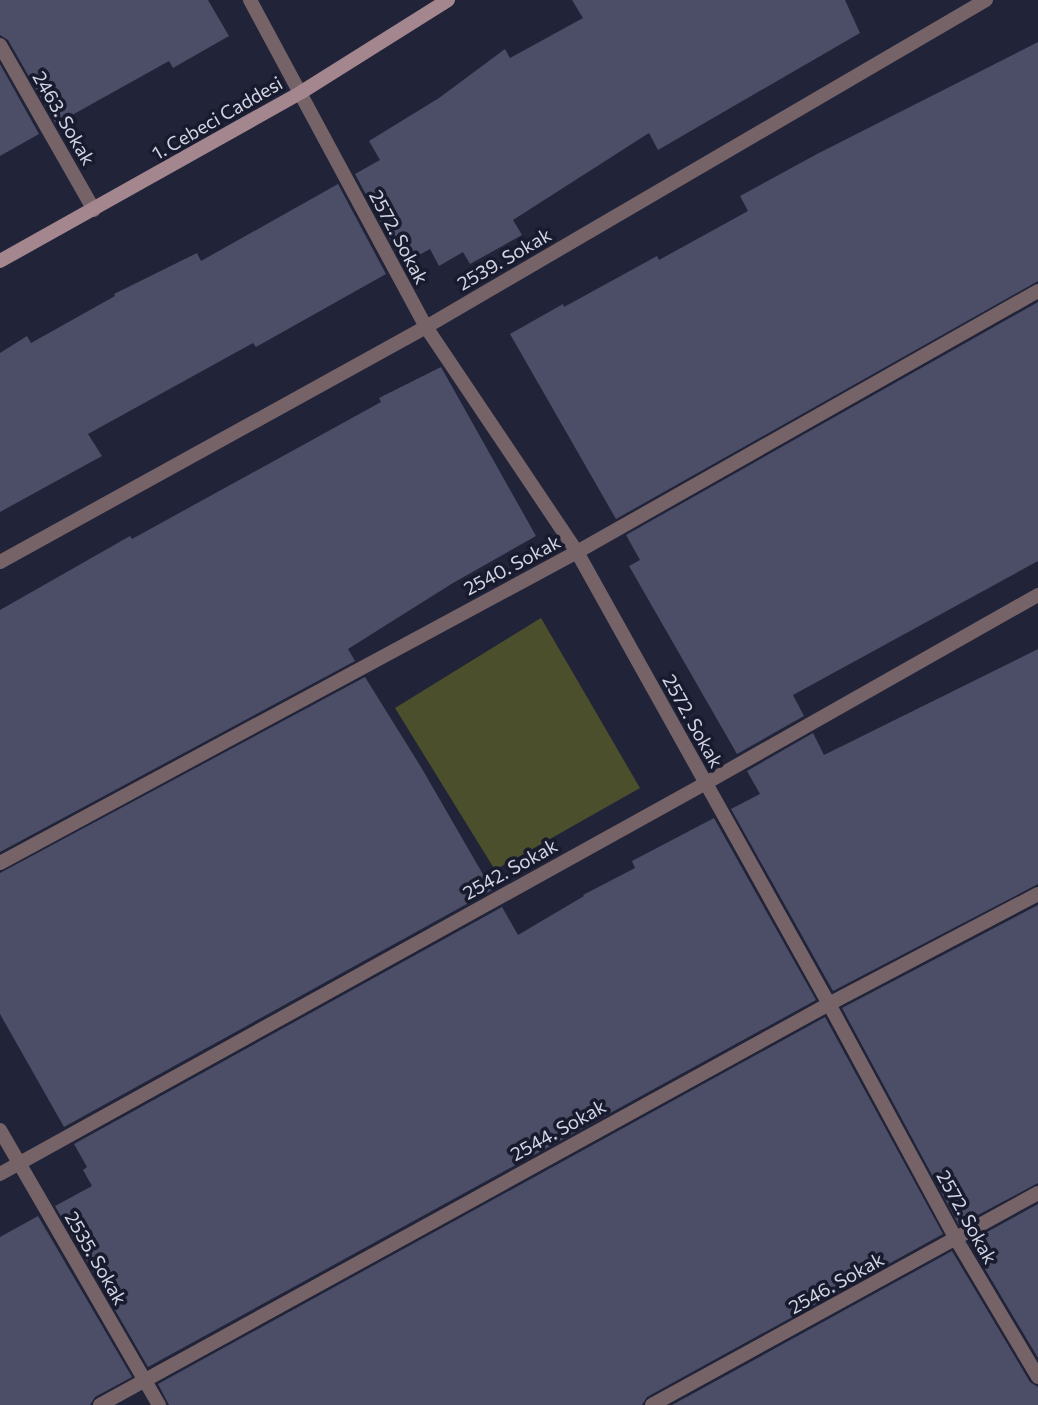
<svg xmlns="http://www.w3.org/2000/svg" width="1038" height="1405" font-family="Commissioner,sans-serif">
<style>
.green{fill:#4b4f2c}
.building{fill:#4b4e66}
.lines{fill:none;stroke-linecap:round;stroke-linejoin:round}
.minor{stroke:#766368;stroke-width:14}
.secondary{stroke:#a4868e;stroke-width:14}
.labels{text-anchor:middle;stroke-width:7;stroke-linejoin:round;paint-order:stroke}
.street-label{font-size:19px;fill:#d2d4e3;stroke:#181a2e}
</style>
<rect width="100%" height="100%" fill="#212339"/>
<!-- green -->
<path class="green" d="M 541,618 L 640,788 L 495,870 L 395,708 Z"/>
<!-- building -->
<path class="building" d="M 0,0 L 208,0 L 229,36 L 173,68 L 169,61 L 56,124 L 8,40 L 0,35 Z
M 572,0 L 845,0 L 860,33 L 658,150 L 649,133 L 513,220 L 522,235 L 470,264 L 463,252 L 439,266 L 430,249 L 403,264 L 355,174 L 380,160 L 369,141 L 439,98 L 505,49 L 510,58 L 583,18 Z
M 1038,42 L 1038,281 L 616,519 L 510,334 L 563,304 L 564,307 L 657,256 L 659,260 L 748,211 L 740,196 L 817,154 Z
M 0,64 L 39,134 L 0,156 Z
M 338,184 L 386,274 L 256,347 L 253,343 L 88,434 L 102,456 L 0,512 L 0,353 L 27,336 L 31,343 L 115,296 L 114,294 L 197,253 L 201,261 Z
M 1038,302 L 1038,561 L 793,695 L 804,716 L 737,754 L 629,566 L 640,560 L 626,535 Z
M 441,367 L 536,536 L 453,583 L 348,649 L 355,661 L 0,852 L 0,610 L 130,536 L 132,539 L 381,402 L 379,398 Z
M 1038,649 L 1038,884 L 833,991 L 731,809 L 760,794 L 747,771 L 813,733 L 824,755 Z
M 365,677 L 421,767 L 492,890 L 64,1127 L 0,1014 L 0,873 Z
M 714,818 L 816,1000 L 148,1367 L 55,1206 L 92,1186 L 83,1170 L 87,1167 L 74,1144 L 502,907 L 518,935 L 584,896 L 583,895 L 635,868 L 632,861 Z
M 1038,905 L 1038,1183 L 959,1225 L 842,1008 Z
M 825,1017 L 943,1234 L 647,1397 L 642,1405 L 169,1405 L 158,1384 Z
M 1038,1204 L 1038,1358 L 969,1242 Z
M 38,1216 L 132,1377 L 95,1397 L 90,1405 L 0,1405 L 0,1237 Z
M 952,1251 L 1030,1382 L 1038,1387 L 1038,1405 L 672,1405 Z"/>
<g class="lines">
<!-- minor -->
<path class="minor" d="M 250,0 L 426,327 L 577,552 L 829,1004 L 956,1239 L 1038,1377
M 0,45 L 94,210
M 0,562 L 426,327 L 986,0
M 0,863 L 577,552 L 1038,291
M 0,1130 L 159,1405
M 0,1174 L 706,783 L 1038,595
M 100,1405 L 829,1004 L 1038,894
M 652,1405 L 1038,1193"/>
<!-- secondary -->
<path class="secondary" d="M 0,261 L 300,93 L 448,0"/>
</g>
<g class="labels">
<!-- street labels -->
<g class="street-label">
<text transform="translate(64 118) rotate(60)" y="7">2463. Sokak</text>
<text transform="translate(217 118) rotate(-30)" y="7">1. Cebeci Caddesi</text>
<text transform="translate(399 237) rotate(62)" y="7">2572. Sokak</text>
<text transform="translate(504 259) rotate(-30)" y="7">2539. Sokak</text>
<text transform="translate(512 565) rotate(-28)" y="7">2540. Sokak</text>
<text transform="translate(693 721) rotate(61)" y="7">2572. Sokak</text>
<text transform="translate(510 869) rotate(-29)" y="7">2542. Sokak</text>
<text transform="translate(558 1130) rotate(-29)" y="7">2544. Sokak</text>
<text transform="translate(967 1217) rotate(61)" y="7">2572. Sokak</text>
<text transform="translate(96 1258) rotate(60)" y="7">2535. Sokak</text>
<text transform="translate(836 1283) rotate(-29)" y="7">2546. Sokak</text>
</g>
</g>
</svg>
